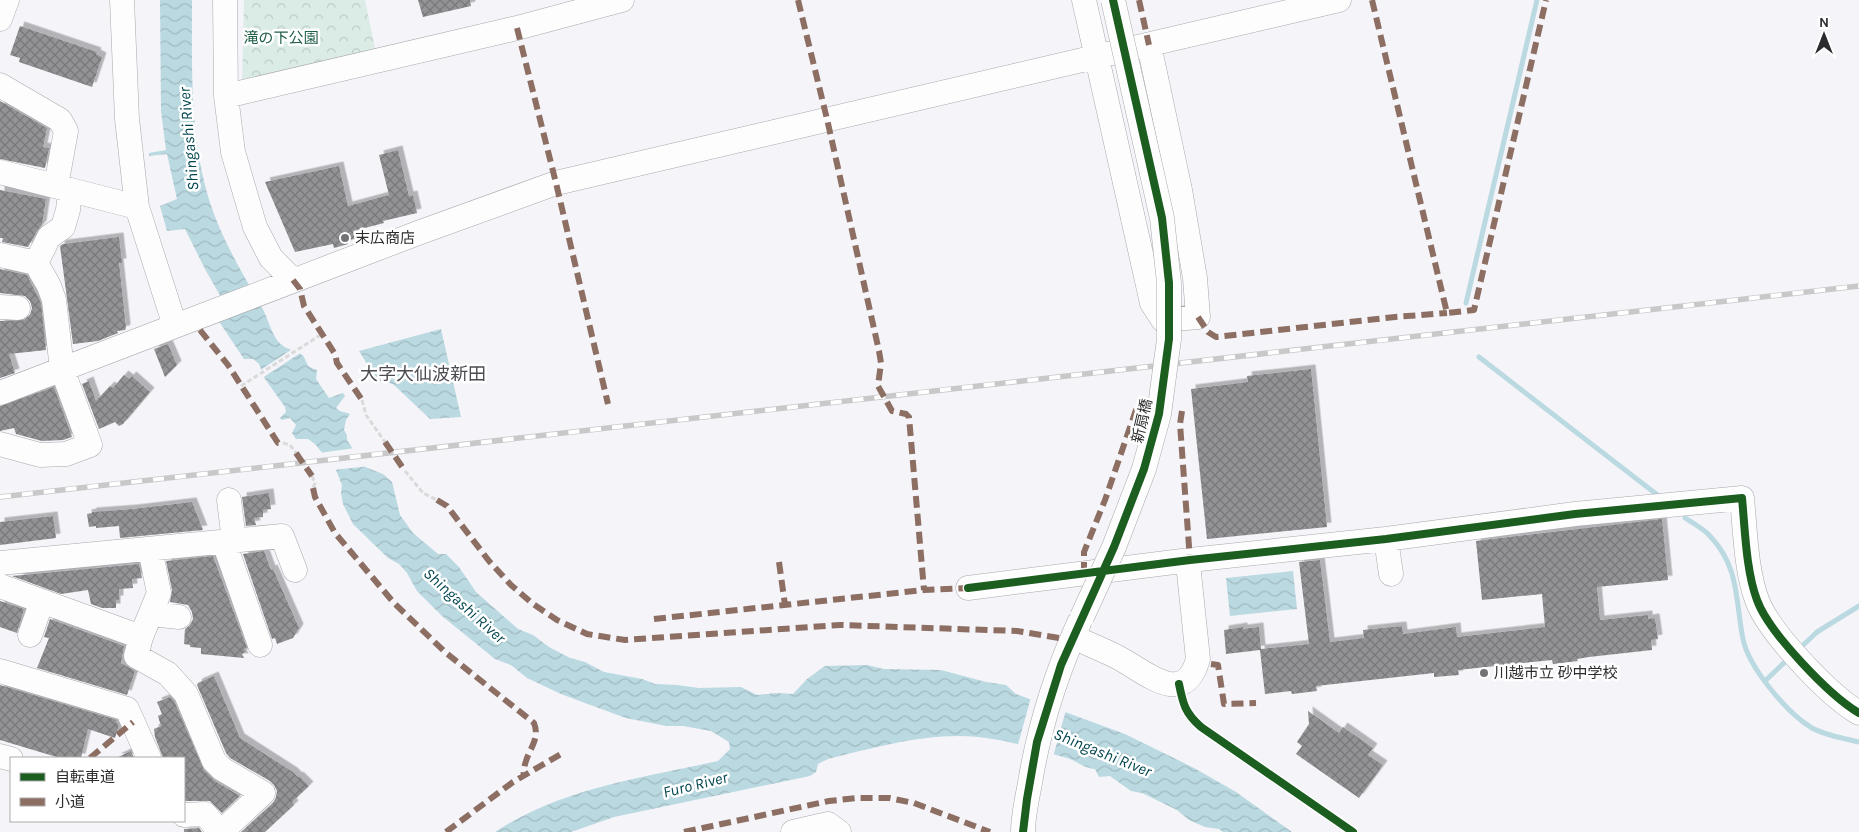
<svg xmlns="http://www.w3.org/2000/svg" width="1859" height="832" font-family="Karla,'Noto Sans JP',sans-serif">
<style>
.park{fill:url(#park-crowns)}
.water{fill:url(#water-waves)}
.pier{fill:#f4f4f9}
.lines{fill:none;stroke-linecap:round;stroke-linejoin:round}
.stream{stroke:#bbd9e1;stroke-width:5}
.building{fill:url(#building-cross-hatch);filter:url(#shadow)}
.minor-casing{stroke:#a9a9ac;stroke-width:25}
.path{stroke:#dadadb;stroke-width:3;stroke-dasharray:5 2.5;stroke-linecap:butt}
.minor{stroke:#fdfdfe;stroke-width:24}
.rail-casing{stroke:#c8c8c9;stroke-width:5.5}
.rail{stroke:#fff;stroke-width:4;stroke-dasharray:11;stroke-linecap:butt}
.minor-bridge-casing{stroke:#a9a9ac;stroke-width:25;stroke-linecap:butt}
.minor-bridge{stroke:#fdfdfe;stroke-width:24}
.quiet{stroke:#8d6e63;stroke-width:6;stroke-dasharray:12 6;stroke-linecap:butt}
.cycleway-casing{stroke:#fff;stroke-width:11}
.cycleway{stroke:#1b5e20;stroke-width:8}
.poi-dot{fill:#727276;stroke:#fff;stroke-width:2}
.labels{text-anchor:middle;stroke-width:5;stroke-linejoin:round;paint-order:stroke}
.park-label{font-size:15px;fill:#206048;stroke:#fff}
.poi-label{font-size:15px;fill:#2c2c2f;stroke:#fff;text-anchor:start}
.street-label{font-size:15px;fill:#2c2c2f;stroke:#fff}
.water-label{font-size:16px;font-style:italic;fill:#02454f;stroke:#fff}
.quarter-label{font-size:18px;fill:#4c4c52;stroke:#fff}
</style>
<defs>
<pattern id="park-crowns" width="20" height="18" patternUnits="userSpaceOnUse" patternTransform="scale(1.25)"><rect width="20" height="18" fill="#dbece6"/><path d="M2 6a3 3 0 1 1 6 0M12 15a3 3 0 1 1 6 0" fill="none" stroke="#bccbc6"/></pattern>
<pattern id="water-waves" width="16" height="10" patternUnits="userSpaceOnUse" patternTransform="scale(1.25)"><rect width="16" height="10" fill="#bbd9e1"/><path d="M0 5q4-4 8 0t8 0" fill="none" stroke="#a1bac1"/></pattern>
<pattern id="building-cross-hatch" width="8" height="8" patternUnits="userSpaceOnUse" patternTransform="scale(1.25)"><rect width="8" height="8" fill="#939294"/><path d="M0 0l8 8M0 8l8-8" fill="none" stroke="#787779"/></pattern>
<filter id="shadow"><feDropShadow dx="4.5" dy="-4.5" stdDeviation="0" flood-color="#0004"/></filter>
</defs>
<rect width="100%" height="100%" fill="#f4f4f9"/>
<!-- park -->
<path class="park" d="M 244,0 L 365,0 L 376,53 L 242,86 Z"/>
<!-- water -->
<path class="water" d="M 160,0 L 192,0 C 192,72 189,146 214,214 C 226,246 244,276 261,306 C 268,317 272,338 282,345 C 287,350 297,350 302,355 C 306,358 306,365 310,367 C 313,369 315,369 317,370 L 316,379 L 329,398 L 343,393 L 345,396 L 336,408 L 340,411 L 350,414 L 346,420 L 344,430 L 347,435 L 347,440 L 365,467 L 383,474 L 392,482 L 400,515 L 413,533 L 438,554 L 446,554 L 459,567 L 476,592 L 518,629 L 533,635 L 549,647 L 570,658 L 585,662 L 604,672 L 642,679 L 655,684 L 677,685 L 699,688 L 741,687 L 757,695 L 776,693 L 793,694 L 807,679 L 825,666 L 867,665 L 884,669 L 941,670 L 986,682 L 1006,685 L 1016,694 L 1125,734 L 1194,768 L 1236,792 L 1292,832 L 1223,832 L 1219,829 L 1205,827 L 1189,820 L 1177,810 L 1142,793 L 1131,791 L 1110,776 L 1099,777 L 1095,769 C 1083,768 1077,761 1067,758 C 1043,751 1018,743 993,739 C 938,729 881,746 828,759 L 818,764 L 816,772 L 810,776 L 614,817 L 571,832 L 495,832 C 562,788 642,778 718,761 L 730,749 L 729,742 L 711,731 L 683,726 L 666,726 L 626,718 L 604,710 L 561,694 L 527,678 L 511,665 L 495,659 L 442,616 L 417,591 L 407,573 L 399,564 L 388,558 L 353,524 L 343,504 L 341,493 L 342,485 L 336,470 L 315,444 L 308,439 L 296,439 L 292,433 L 296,425 L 290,418 L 282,420 L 280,418 L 286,412 L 285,407 L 265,379 L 259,364 L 253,359 L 244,359 L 208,305 L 222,299 L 205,269 L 185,229 L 167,231 L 160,206 L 177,199 L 167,154 L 149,156 L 149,153 L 166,150 L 161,111 Z
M 441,329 L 461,417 L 430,419 L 393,384 L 377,380 L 359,351 Z
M 1293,571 L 1297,609 L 1230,616 L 1226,578 Z"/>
<!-- pier -->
<path class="pier" d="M 294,348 L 302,352 L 262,378 L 259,371 Z
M 355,448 L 367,465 L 370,466 L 333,470 L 319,453 Z
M 1031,697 L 1066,710 L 1053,757 L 1017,748 Z"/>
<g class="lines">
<!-- stream -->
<path class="stream" d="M 1466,303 L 1537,0
M 1479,357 L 1660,497
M 1685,518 C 1693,523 1704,529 1710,536 C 1740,568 1735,599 1743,639 C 1749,668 1787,713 1812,728 C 1826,736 1844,738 1859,742
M 1799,649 L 1817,632 L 1859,606
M 1765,681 L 1789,658"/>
</g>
<!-- building -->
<path class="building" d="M 418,0 L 470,0 L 471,6 L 423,17 Z
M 20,26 L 97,52 L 96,54 L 102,57 L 92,87 L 19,62 L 20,58 L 10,55 Z
M 0,101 L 47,128 L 43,147 L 49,148 L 45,168 L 0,159 Z
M 398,150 L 409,196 L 413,195 L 417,213 L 383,221 L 384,223 L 353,231 L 355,239 L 347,240 L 348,244 L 334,248 L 333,244 L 295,252 L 265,182 L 339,166 L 348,206 L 389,195 L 379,155 Z
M 0,190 L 46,199 L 42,225 L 37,231 L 28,247 L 2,242 L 3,238 L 0,238 Z
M 119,237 L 122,263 L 119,263 L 126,328 L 125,330 L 117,331 L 118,333 L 98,341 L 73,344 L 60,246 L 63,244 Z
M 0,269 L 27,275 L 41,303 L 46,350 L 9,354 L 15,373 L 0,378 L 0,321 L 24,320 L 30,315 L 32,308 L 30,301 L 25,296 L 0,293 Z
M 168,344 L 177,365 L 165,377 L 154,349 Z
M 1311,369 L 1327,527 L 1207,539 L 1191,389 L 1248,382 L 1247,376 Z
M 124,375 L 129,379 L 132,376 L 150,392 L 123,424 L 119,426 L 115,422 L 99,429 L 82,384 L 89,381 L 96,401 L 110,386 L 113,388 Z
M 54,387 L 72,437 L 63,440 L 42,441 L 16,434 L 14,428 L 0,431 L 0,406 Z
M 269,493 L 271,509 L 263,510 L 263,517 L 254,518 L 256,525 L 246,526 L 242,497 Z
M 192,502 L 203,530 L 120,538 L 119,526 L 96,528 L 96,526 L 89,527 L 87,514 L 92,513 L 92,512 L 133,509 Z
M 53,516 L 56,538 L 0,545 L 0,522 Z
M 1662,519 L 1668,580 L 1597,587 L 1600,620 L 1648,615 L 1648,619 L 1655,618 L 1658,639 L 1651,640 L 1652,650 L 1589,657 L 1577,659 L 1578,661 L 1553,664 L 1552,660 L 1458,670 L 1459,675 L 1434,677 L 1434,673 L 1316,686 L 1317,691 L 1292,694 L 1291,691 L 1265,694 L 1260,650 L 1226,654 L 1224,630 L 1243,627 L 1243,629 L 1259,627 L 1261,649 L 1309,644 L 1299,562 L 1320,560 L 1330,642 L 1364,638 L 1363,630 L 1402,626 L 1403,634 L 1456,627 L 1457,637 L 1545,627 L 1542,594 L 1482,600 L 1476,541 Z
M 264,551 L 271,570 L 273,569 L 299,628 L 293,638 L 277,644 L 275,638 L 272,639 L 243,554 Z
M 213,556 L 247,648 L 244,649 L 246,652 L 242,654 L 244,658 L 201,654 L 201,648 L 190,647 L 190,645 L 184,644 L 185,629 L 190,625 L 193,619 L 192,612 L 188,605 L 170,602 L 172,590 L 166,561 Z
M 139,564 L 142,578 L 132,579 L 133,588 L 119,589 L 119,600 L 116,600 L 116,608 L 102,608 L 91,604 L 88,590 L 61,594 L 12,576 Z
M 0,601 L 24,609 L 17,633 L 0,627 Z
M 50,619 L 124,646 L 121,663 L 135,671 L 127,695 L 37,668 L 49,638 L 44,637 Z
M 214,676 L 240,738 L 293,772 L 298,777 L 299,776 L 309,786 L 292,802 L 294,805 L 265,832 L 241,832 L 273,803 L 276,797 L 277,791 L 274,785 L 270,781 L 230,758 L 226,753 L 197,685 L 198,683 Z
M 0,685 L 117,720 L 116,722 L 119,725 L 115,738 L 88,729 L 81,758 L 60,758 L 0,740 Z
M 170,697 L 174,701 L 204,770 L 215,781 L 240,796 L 222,813 L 210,801 L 184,801 L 184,758 L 163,758 L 155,737 L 154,729 L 161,726 L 158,716 L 162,714 L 157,702 Z
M 1308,711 L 1339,733 L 1343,727 L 1373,748 L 1368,755 L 1383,765 L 1359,798 L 1296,754 L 1302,746 L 1297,742 L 1309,724 Z
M 131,751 L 134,758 L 116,758 Z
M 199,828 L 202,832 L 184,832 L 184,829 Z"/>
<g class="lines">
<!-- minor casing -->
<g class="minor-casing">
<path id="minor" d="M 122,0 L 127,119 L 137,207 L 175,326
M 225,0 L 226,96 L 233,152 L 255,227 L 271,258 L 293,280
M 1084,0 L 1152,303 L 1163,320 L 1198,317 L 1195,278 L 1180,190 L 1149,45
M 0,19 L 7,0
M 0,85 L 60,120 L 66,131 L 56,186
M 226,96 L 517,28 L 622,0
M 0,172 L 137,207
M 0,255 L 36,263 L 49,286 L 54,300 L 62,369 L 90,445 L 66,454 L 40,455 L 0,444
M 36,263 L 49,237 L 63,227 L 68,210 L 70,190
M 0,307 L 18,308
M 0,393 L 418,233 L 556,183 L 1339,0
M 229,500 L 234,541
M 1386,539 L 1391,574
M 224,542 L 260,645
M 150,549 L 159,593 L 141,637 L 136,656 L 168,674 L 186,694 L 214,761 L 222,769 L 263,793 L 221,832
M 0,563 L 282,536 L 295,570
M 0,586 L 141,637
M 968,588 L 1190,560 L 1386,539 L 1575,514 L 1742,498 C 1745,529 1746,571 1757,600 C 1769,633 1830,696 1859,713
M 151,614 L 179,617
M 30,635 L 42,601
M 1073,637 C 1088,644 1104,650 1119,658 C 1146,672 1184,709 1198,659 L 1189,573 L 1190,560
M 0,671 L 127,709 L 149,758
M 0,756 L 11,759
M 184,815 L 205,814 L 220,832
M 793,832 L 828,824 L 839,832
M 1023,832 C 1023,816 1027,799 1030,783 C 1039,727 1056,674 1079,623"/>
</g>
<!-- path -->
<path class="path" d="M 241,386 L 322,334
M 362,400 L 366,415 L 385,442
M 283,443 L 290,445 L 296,453
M 405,471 L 423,493 L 437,500
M 312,476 L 315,483 L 313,488"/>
<!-- minor -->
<use href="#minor" class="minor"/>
<!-- rail casing -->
<g class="rail-casing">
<path id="rail" d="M 0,497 L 1859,286"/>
</g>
<!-- rail -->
<use href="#rail" class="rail"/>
<!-- minor-bridge casing -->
<g class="minor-bridge-casing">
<path id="minor-bridge" d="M 1082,617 L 1114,547 L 1144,469 L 1159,414 L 1169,339 L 1169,283 L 1162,218 L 1113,0"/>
</g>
<!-- minor-bridge -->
<use href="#minor-bridge" class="minor-bridge"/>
<!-- quiet -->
<path class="quiet" d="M 798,0 L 827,119 L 879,351 L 881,363 L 878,386 L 892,411 L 906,414 L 909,417 L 924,590
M 1139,0 L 1149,45
M 1372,0 L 1447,313 L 1474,310 L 1546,0
M 517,28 L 556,183 L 608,404
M 293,280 L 300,289 L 304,306 L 335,354 L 337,363 L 362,400
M 1198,317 L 1208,332 L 1216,337 L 1395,317 L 1447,313
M 200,330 L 228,365 L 278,443 L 283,443
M 1182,411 L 1180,424 L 1190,560
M 385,442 L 405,471
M 296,453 L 312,476
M 313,488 L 315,497 L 335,533 L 394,603 L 445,652 L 534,723 C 540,738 530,748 526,761 C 524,766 524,772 523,777
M 437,500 L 447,506 L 489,561 L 511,585 L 533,604 L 557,620 L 587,634 L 625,640 L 840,625 L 1017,631 L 1059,638
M 779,562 L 785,605
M 1084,574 L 1084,552 L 1105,500 L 1137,407
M 654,619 L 924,590 L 968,588
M 1211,664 L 1218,665 L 1224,704 L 1256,703
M 90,758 L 133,722
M 446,832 L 513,782 L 561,754
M 684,832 L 829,801 L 857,798 L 889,798 L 914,803 L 990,832"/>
<!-- cycleway casing -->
<g class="cycleway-casing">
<path id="cycleway" d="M 968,588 L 1190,560 L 1386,539 L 1575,514 L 1742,498 C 1745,529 1746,571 1757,600 C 1769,633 1830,696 1859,713
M 1179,684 C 1183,704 1185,713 1201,727 L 1353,832
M 1023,832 L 1027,799 L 1037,742 L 1061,665 L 1114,547 L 1144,469 L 1159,414 L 1169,339 L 1169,283 L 1162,218 L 1113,0"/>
</g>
<!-- cycleway -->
<use href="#cycleway" class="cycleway"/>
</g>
<!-- markers -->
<g class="poi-dot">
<circle cx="345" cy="238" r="5"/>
<circle cx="1484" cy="673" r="5"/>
</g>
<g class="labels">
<!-- park labels -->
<g class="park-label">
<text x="281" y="43">滝の下公園</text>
</g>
<!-- poi labels -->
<g class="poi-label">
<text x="355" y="243">末広商店</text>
<text x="1494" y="678">川越市立 砂中学校</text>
</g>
<!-- street labels -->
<g class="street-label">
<text transform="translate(1142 421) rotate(-77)" y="5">新扇橋</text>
</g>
<!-- water labels -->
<g class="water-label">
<text transform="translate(188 139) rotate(-95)" y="6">Shingashi River</text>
<text transform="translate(465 605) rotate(42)" y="6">Shingashi River</text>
<text transform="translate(1103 752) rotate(22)" y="6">Shingashi River</text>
<text transform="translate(695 784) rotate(-14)" y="6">Furo River</text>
</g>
<!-- quarter labels -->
<g class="quarter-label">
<text x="423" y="380">大字大仙波新田</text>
</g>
</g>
<!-- legend -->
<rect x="10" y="757" width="175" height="65" fill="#ffffff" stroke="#ababac"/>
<rect x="20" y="773" width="25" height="8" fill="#1b5e20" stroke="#ababac"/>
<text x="55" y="782" font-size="15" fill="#2c2c2f">自転車道</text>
<rect x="20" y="798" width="25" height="8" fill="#8d6e63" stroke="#ababac"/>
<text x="55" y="807" font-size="15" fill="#2c2c2f">小道</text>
<!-- north arrow -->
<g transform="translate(1824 35)" stroke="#ffffff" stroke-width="4" paint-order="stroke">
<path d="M0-4L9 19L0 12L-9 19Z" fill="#2c2c2f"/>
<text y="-8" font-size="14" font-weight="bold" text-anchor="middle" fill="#2c2c2f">N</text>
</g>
</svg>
